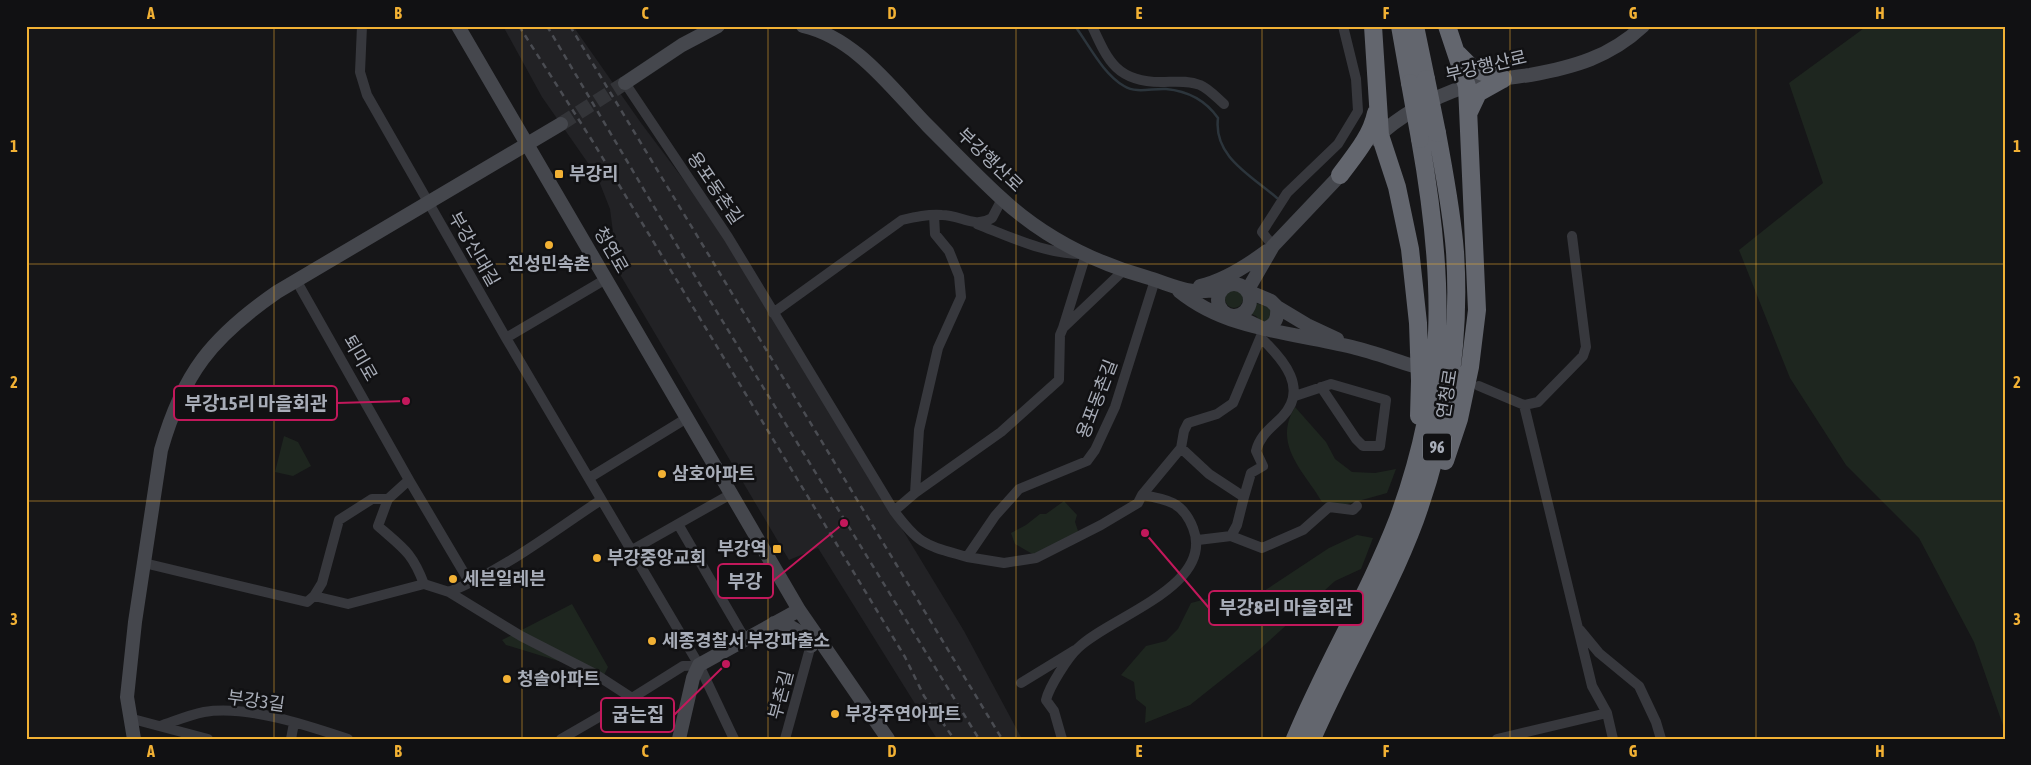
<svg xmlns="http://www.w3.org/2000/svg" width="2031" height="765" font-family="'Asap Condensed','Noto Sans KR',sans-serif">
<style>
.built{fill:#222225}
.green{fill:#1e261f}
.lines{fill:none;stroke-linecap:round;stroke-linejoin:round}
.stream{stroke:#2c353c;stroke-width:2.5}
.secondary-tunnel{stroke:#333438;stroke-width:14;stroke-dasharray:14 7;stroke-linecap:butt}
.street{stroke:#37383d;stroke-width:10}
.secondary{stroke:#45474d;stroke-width:14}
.highway{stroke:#63666e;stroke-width:18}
.rail{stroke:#4a4c52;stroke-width:2.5;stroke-dasharray:6 5;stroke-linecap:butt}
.highway-bridge{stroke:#63666e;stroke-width:18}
.grid{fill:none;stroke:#f2b134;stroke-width:1;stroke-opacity:0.55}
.poi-dot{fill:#f2b134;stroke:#111113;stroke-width:2}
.labels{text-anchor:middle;stroke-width:5;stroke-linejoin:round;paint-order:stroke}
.shield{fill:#111113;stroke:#7b7e86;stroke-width:1}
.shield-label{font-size:16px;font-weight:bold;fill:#a8adb8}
.street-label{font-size:18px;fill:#a8adb8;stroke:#111113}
.poi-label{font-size:18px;font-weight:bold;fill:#a8adb8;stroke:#111113;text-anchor:start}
.leader{fill:none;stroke:#c2185b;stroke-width:2}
.callout-dot{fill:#c2185b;stroke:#111113;stroke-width:2}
.callout{fill:#111113;stroke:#c2185b;stroke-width:2}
.callout-label{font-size:19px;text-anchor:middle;font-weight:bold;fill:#a8adb8}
.neatline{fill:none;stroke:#f2b134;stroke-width:2}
.grid-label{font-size:16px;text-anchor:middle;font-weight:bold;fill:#f2b134}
</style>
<rect width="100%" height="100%" fill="#161618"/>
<!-- built -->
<path class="built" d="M 503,26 L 573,26 L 641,123 L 717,224 L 964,631 L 1022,739 L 937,739 L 818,548 L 789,560 L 618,271 L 610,209 L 597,176 L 542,97 Z"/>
<!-- green -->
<path class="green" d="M 1867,26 L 2005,26 L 2005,731 L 1974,642 L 1919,538 L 1846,465 L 1790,378 L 1739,250 L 1823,183 L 1789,83 Z
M1225 299a9 9 0 1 1 18 0a9 9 0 1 1-18 0Z
M 1256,303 L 1270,308 L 1272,312 L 1269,320 L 1262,323 L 1256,316 L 1251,314 Z
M 1295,407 L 1326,442 L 1335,459 L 1352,472 L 1375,473 L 1396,469 L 1387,493 L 1344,505 L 1322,502 C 1304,471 1272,445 1295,407 Z
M 284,436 L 298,442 L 311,466 L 293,476 L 275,472 Z
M 1064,501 L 1077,515 L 1075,522 L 1078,531 L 1074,537 L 1036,556 L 1015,544 L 1011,533 L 1026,525 L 1040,514 L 1046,514 Z
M 1357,535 L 1373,538 L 1361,569 L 1335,581 L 1258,651 L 1190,705 L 1145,723 L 1146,707 L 1136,699 L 1134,682 L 1121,675 L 1146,646 L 1166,641 L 1178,629 L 1191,603 L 1210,598 L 1255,597 L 1329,548 Z
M 572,604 L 608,667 L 604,675 L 506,645 L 502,640 Z"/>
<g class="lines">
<!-- stream -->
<path class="stream" d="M 1075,26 C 1089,45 1103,74 1124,86 C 1137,94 1152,88 1166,89 C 1188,91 1206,101 1218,118 C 1213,157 1252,176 1277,198"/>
<!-- secondary-tunnel -->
<path class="secondary-tunnel" d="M 561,124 L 625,83"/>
<!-- street -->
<path class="street" d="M 362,26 L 360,72 L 367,95 L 506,338 L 699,665 L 734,739
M 1092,26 C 1108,61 1117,82 1161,82 C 1174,82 1188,80 1200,85 C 1208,88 1217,98 1224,104
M 625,83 L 728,237 L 894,511 C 920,546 926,545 967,557 L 995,516 L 1019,489 L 1087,461 L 1095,450 L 1115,407 L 1155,280
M 977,224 C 1013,238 1047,255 1086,254 L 1063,328
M 1273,246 L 1262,232 L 1287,193 L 1338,144 L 1358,111 L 1356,79 L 1343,26
M 296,280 L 409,480 L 388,499 L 372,499 L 339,520 L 322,583 L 314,596
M 773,313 L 902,220 C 915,217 928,214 942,215 C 961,215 974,229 992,218 L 1002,199
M 506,338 L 606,279
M 1479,386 L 1524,405 L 1538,402 L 1583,356 L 1586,347 L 1572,236
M 1295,396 L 1331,384 L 1386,400 L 1380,446 L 1363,446 L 1356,439 L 1321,387
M 1524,405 L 1592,686 L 1607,713 L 1613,739
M 1181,448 L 1209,474 L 1244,497 L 1237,525 L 1231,536 L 1198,540
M 589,478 L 687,418
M 409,480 L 470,583
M 915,493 L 1001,432 L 1059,380 L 1060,335 L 1063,328 L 1124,270
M 1142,495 L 1181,448 L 1184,431 L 1188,423 L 1217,414 L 1233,403 L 1264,329
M 1244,497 L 1251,473 L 1263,466 L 1256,451 C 1260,435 1271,428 1282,417 C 1309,389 1284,360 1261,338
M 388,499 L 378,526 C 403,548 412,552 424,584
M 601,500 C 552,532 504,570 449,592 L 521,636 L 595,674 L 632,698 L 683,666 L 699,665
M 894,511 L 915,493 L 919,430 L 938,348 L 961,297 L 959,276 L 949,251 L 935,234 L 934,215
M 678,524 L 745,639
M 1231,536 L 1262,548 L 1303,530 L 1329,507 L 1353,510 L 1357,506
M 632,550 L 731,494
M 967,557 L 1004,563 L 1036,558 L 1101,525 L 1138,503 L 1142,495 C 1167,499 1183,502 1193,528 C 1216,586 1109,617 1078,648 C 1068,657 1049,687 1046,700 L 1054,711 L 1062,739
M 144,563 L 307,602 L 314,596 L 348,604 L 424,584 L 449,592
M 1580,630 L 1599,653 L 1639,686 L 1656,722 L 1661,739
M 1021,683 L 1075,650
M 129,718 L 208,739
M 160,726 C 175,721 189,715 204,712 C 248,705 306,725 348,739
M 291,739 L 294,723
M 561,739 L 632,698
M 785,739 L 812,641
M 1497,739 L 1607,713"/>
<!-- secondary -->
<path class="secondary" d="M 458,26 L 799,610 L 888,739
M 803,26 C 856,38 892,89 928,126 C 952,150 976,175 1001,198 C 1042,236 1093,262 1146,277 C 1176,286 1191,297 1222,288
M 625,83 L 682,45 L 718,26
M 1375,139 C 1400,115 1434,97 1467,86 C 1487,80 1509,78 1530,75 C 1574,67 1610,57 1643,26
M1218 300a16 16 0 1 1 32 0a16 16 0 1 1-32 0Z
M 1200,286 C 1223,281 1248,265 1267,251
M 1179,291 C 1228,331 1293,332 1352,347 C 1373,352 1394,360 1414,366
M 1277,307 L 1307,325 L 1337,339
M 1237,316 L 1264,329 C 1276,325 1278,318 1277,307 L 1271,301 L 1247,291 L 1273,246 L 1346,169
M 774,623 C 792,623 801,633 811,646
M 134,739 L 127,697 L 135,622 L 161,450 C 183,373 212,337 277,292 L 561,124
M 679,739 L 693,678 L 699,665 L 799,610"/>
<!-- highway -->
<path class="highway" d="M 1373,26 L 1380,135 L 1397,187 L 1410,249 L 1418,323 L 1420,381 L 1419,416
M 1400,26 L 1410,83
M 1415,26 L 1426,79
M 1458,54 L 1472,68 L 1503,79
M 1469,112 L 1478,93 L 1503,79
M 1340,175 C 1354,156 1371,137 1376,113
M 1445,461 L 1459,419 L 1470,367 L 1477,310 L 1467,86 L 1447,26
M 1295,739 C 1326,664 1369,594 1398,519 C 1448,383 1445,279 1420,139
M 1312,739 C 1344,665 1387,595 1415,520 C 1446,434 1461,344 1455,252 C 1452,212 1444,172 1437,133"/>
<!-- rail -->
<path class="rail" d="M 519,26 L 593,142 L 905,657 L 924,696 L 954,739
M 547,26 L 701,286 L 979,739
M 570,26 L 1002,739"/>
<!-- highway-bridge -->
<path class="highway-bridge" d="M 1426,79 L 1437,133
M 1410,83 L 1420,139"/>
</g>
<!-- grid -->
<path class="grid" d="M 274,26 L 274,739M 522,26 L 522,739M 768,26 L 768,739M 1016,26 L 1016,739M 1262,26 L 1262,739M 1510,26 L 1510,739M 1756,26 L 1756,739M 26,264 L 2005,264M 26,501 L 2005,501"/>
<!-- markers -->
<g class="poi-dot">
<rect x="554" y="169" width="10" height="10" rx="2.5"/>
<circle cx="549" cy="245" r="5"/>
<circle cx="662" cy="474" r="5"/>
<rect x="772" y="544" width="10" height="10" rx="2.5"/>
<circle cx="597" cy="558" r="5"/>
<circle cx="453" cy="579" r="5"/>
<circle cx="652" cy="641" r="5"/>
<circle cx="507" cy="679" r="5"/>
<circle cx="835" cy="714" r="5"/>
</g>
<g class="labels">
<!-- shield labels -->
<rect class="shield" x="1423" y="433.5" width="28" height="27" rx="4"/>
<g class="shield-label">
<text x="1437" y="453">96</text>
</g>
<!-- street labels -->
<g class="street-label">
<text transform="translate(1486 66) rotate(-13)" y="6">부강행산로</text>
<text transform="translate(990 160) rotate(44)" y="6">부강행산로</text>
<text transform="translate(715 188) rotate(56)" y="6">용포동촌길</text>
<text transform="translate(474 249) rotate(60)" y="6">부강신대길</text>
<text transform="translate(611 250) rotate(60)" y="6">청연로</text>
<text transform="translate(360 358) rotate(60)" y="6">퇴미로</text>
<text transform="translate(1447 394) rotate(-81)" y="6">연청로</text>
<text transform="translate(1097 399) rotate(-69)" y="6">용포동촌길</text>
<text transform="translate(781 695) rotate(-75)" y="6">부촌길</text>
<text transform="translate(256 701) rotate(8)" y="6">부강3길</text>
</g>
<!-- poi labels -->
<g class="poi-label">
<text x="569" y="180">부강리</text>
<text x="549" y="270" text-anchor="middle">진성민속촌</text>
<text x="672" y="480">삼호아파트</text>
<text x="767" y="555" text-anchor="end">부강역</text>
<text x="607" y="564">부강중앙교회</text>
<text x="463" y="585">세븐일레븐</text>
<text x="662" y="647">세종경찰서 부강파출소</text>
<text x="517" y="685">청솔아파트</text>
<text x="845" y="720">부강주연아파트</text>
</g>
</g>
<!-- callouts -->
<path class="leader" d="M406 401L337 403M844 523L773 581M1145 533L1209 608M726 664L674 715"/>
<g class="callout-dot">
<circle cx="406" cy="401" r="5"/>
<circle cx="844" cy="523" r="5"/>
<circle cx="1145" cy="533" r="5"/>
<circle cx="726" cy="664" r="5"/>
</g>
<g class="callout">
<rect x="174" y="386" width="163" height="34" rx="5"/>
<rect x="718" y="564" width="55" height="34" rx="5"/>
<rect x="1209" y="591" width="154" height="34" rx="5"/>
<rect x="601" y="698" width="73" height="34" rx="5"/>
</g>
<g class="callout-label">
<text x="256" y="410">부강15리 마을회관</text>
<text x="745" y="588">부강</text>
<text x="1286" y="614">부강8리 마을회관</text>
<text x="638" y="721">굽는집</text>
</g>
<!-- border -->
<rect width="2031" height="765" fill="none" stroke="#111113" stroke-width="55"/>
<rect x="28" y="28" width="1976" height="710" class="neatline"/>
<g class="grid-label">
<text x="151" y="19">A</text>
<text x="398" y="19">B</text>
<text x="645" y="19">C</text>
<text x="892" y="19">D</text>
<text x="1139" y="19">E</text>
<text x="1386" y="19">F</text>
<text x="1633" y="19">G</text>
<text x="1880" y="19">H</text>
<text x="14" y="152">1</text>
<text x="2017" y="152">1</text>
<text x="14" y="388">2</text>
<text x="2017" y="388">2</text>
<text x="14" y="625">3</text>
<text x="2017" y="625">3</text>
<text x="151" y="757">A</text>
<text x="398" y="757">B</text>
<text x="645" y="757">C</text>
<text x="892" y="757">D</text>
<text x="1139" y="757">E</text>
<text x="1386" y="757">F</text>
<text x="1633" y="757">G</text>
<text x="1880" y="757">H</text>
</g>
</svg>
